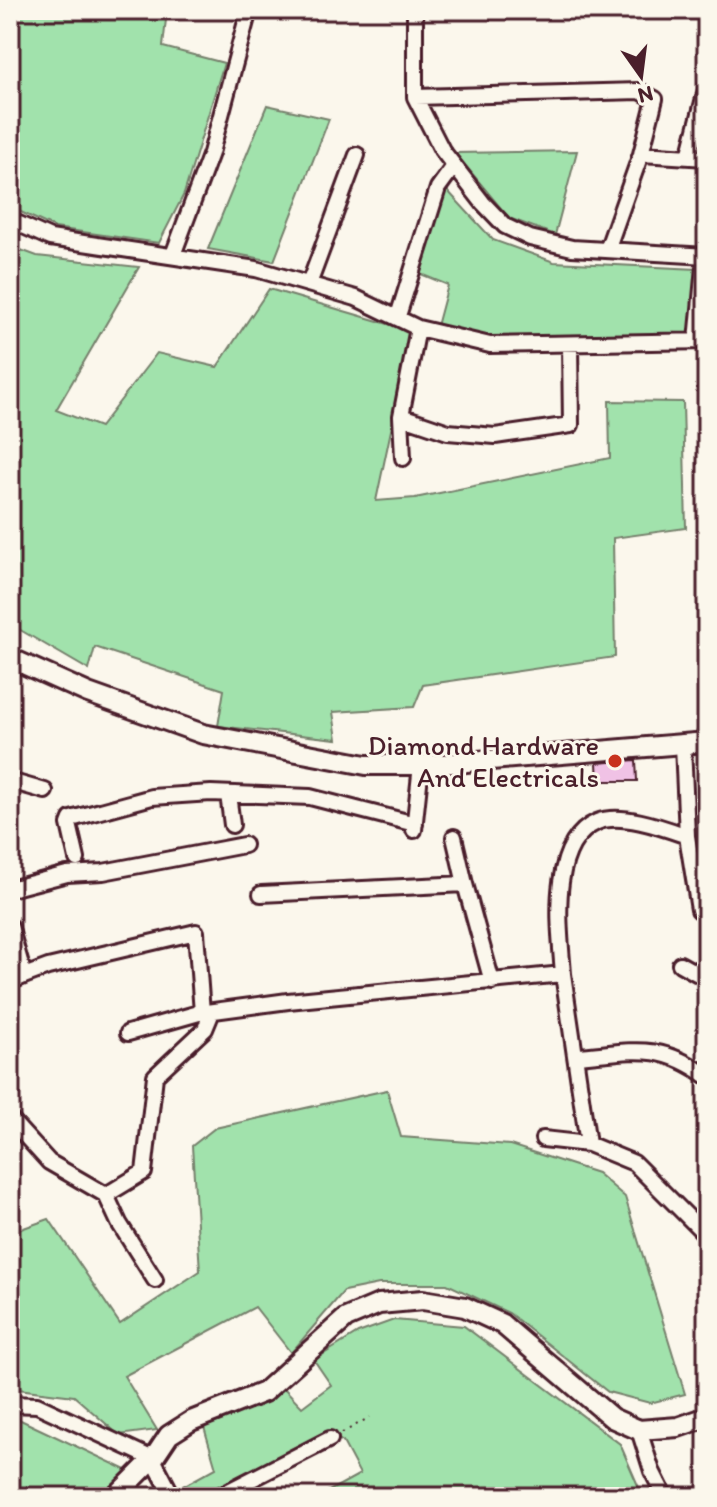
<svg xmlns="http://www.w3.org/2000/svg" width="717" height="1507" font-family="Itim,sans-serif">
<style>
.green{fill:#a1e2ac;stroke:#76806c;stroke-width:2}
.building{fill:#f0c2e5;stroke:#4a1f2b;stroke-width:2}
.lines{fill:none;stroke-linecap:round;stroke-linejoin:round}
.street-casing{stroke:#4a1f2b;stroke-width:20}
.secondary-casing{stroke:#4a1f2b;stroke-width:24}
.path{stroke:#4a1f2b;stroke-width:2;stroke-dasharray:2 6;stroke-linecap:butt}
.street{stroke:#fbf7ec;stroke-width:14}
.secondary{stroke:#fbf7ec;stroke-width:18}
.poi-dot{fill:#c8321e;stroke:#fbf7ec;stroke-width:3}
.labels{text-anchor:middle;stroke-width:6;stroke-linejoin:round;paint-order:stroke}
.poi-label{font-size:28px;fill:#4a1f2b;stroke:#fbf7ec;text-anchor:end}
</style>
<rect width="100%" height="100%" fill="#fbf7ec"/>
<filter id="ink" filterUnits="userSpaceOnUse"><feTurbulence type="fractalNoise" baseFrequency=".0125" numOctaves="2"/><feDisplacementMap in="SourceGraphic" scale="16" xChannelSelector="R" yChannelSelector="G"/><feConvolveMatrix kernelMatrix="1 2 1 2 8 2 1 2 1" color-interpolation-filters="sRGB"/></filter>
<g filter="url(#ink)">
<!-- green -->
<path class="green" d="M 10,10 L 167,10 L 163,47 L 224,63 L 184,194 L 159,243 L 55,228 L 10,207 Z
M 267,105 L 329,119 L 274,261 L 208,249 Z
M 577,151 L 555,235 L 509,218 L 455,153 Z
M 446,189 L 493,240 L 554,262 L 697,269 L 692,334 L 498,341 L 437,326 L 448,285 L 418,273 Z
M 10,246 L 37,256 L 139,267 L 56,410 L 100,427 L 157,353 L 217,367 L 269,289 L 412,331 L 376,501 L 415,498 L 610,458 L 609,401 L 683,402 L 686,528 L 613,538 L 615,657 L 423,685 L 414,707 L 333,712 L 337,739 L 218,726 L 224,690 L 95,647 L 89,670 L 10,624 Z
M 387,1090 L 401,1137 L 510,1145 L 597,1173 L 625,1197 L 685,1394 L 650,1403 L 608,1392 L 509,1313 L 447,1284 L 379,1284 L 344,1291 L 291,1353 L 255,1307 L 124,1376 L 157,1430 L 119,1435 L 74,1396 L 10,1388 L 10,1222 L 18,1230 L 49,1219 L 120,1324 L 200,1271 L 192,1146 L 215,1128 Z
M 394,1320 L 464,1326 L 620,1444 L 643,1497 L 318,1497 L 360,1474 L 343,1442 L 326,1431 L 199,1497 L 184,1497 L 181,1487 L 216,1468 L 204,1427 L 252,1406 L 283,1387 L 302,1407 L 331,1385 L 314,1360 L 358,1333 Z
M 10,1415 L 135,1474 L 109,1497 L 10,1497 Z"/>
<!-- building -->
<path class="building" d="M 636,760 L 637,781 L 598,781 L 597,763 Z"/>
<g class="lines">
<!-- street casing -->
<g class="street-casing">
<path id="street" d="M 415,10 L 415,97 L 442,150 L 483,203 L 505,226 L 530,238 L 572,248 L 707,256
M 415,97 L 640,91 L 655,99 L 641,154 L 607,250
M 641,154 L 707,158
M 689,157 L 707,86
M 10,220 L 50,238 L 256,269 L 356,298 L 418,328 L 490,345 L 707,341
M 173,255 L 211,153 L 249,10
M 309,284 L 357,155
M 398,316 L 438,188 L 454,166
M 697,341 L 705,256
M 401,416 L 448,432 L 495,436 L 571,425 L 570,344
M 403,458 L 401,416 L 418,328
M 683,745 L 687,836 L 699,910
M 10,781 L 45,791
M 228,794 L 232,825
M 414,830 L 421,765
M 454,837 L 465,884
M 77,859 L 69,824 L 71,819 L 152,797 L 211,793 L 310,797 L 415,824
M 10,889 L 67,874 L 103,872 L 244,845
M 261,894 L 465,884 L 492,982
M 10,926 L 24,976 L 10,982
M 680,964 L 707,979
M 563,974 L 588,1144
M 24,976 L 48,967 L 196,932 L 202,1013
M 128,1033 L 199,1013 L 288,1001 L 563,974 C 560,931 547,844 597,822 C 621,812 664,828 687,836
M 577,1056 C 632,1052 658,1041 707,1076
M 10,1119 L 49,1162 L 106,1195 L 144,1172 L 155,1076 L 205,1029 L 212,1012
M 543,1139 L 588,1144 L 634,1163 L 707,1236
M 106,1195 L 119,1223 L 155,1280
M 10,1404 L 37,1405 L 153,1459 L 173,1497
M 639,1430 L 652,1471 L 665,1497
M 217,1497 L 330,1439"/>
</g>
<!-- secondary casing -->
<g class="secondary-casing">
<path id="secondary" d="M 10,658 L 88,693 L 203,734 L 366,765 L 430,765 L 707,742
M 115,1497 L 153,1459 L 169,1435 L 191,1421 L 264,1392 L 346,1318 L 379,1304 L 423,1300 L 465,1307 L 502,1324 L 612,1418 L 639,1430 L 678,1427 L 707,1417"/>
</g>
<!-- path -->
<path class="path" d="M 342,1433 L 370,1417"/>
<!-- street -->
<use href="#street" class="street"/>
<!-- secondary -->
<use href="#secondary" class="secondary"/>
</g>
</g>
<!-- markers -->
<circle class="poi-dot" cx="615" cy="761" r="8"/>
<g class="labels">
<!-- poi labels -->
<g class="poi-label">
<text x="599" y="755">Diamond Hardware<tspan x="599" dy="32">And Electricals</tspan></text>
</g>
</g>
<!-- margin -->
<rect width="717" height="1507" fill="none" stroke="#fbf7ec" stroke-width="40"/>
<rect x="20" y="20" width="677" height="1467" fill="none" stroke="#4a1f2b" stroke-width="3" filter="url(#ink)"/>
<!-- north arrow -->
<g transform="translate(641 76) rotate(166)" stroke="#fbf7ec" stroke-width="6" paint-order="stroke">
<path d="M0-6L14 30L0 20L-14 30Z" fill="#4a1f2b"/>
<text y="-12" font-size="22" font-weight="bold" text-anchor="middle" fill="#4a1f2b">N</text>
</g>
</svg>
